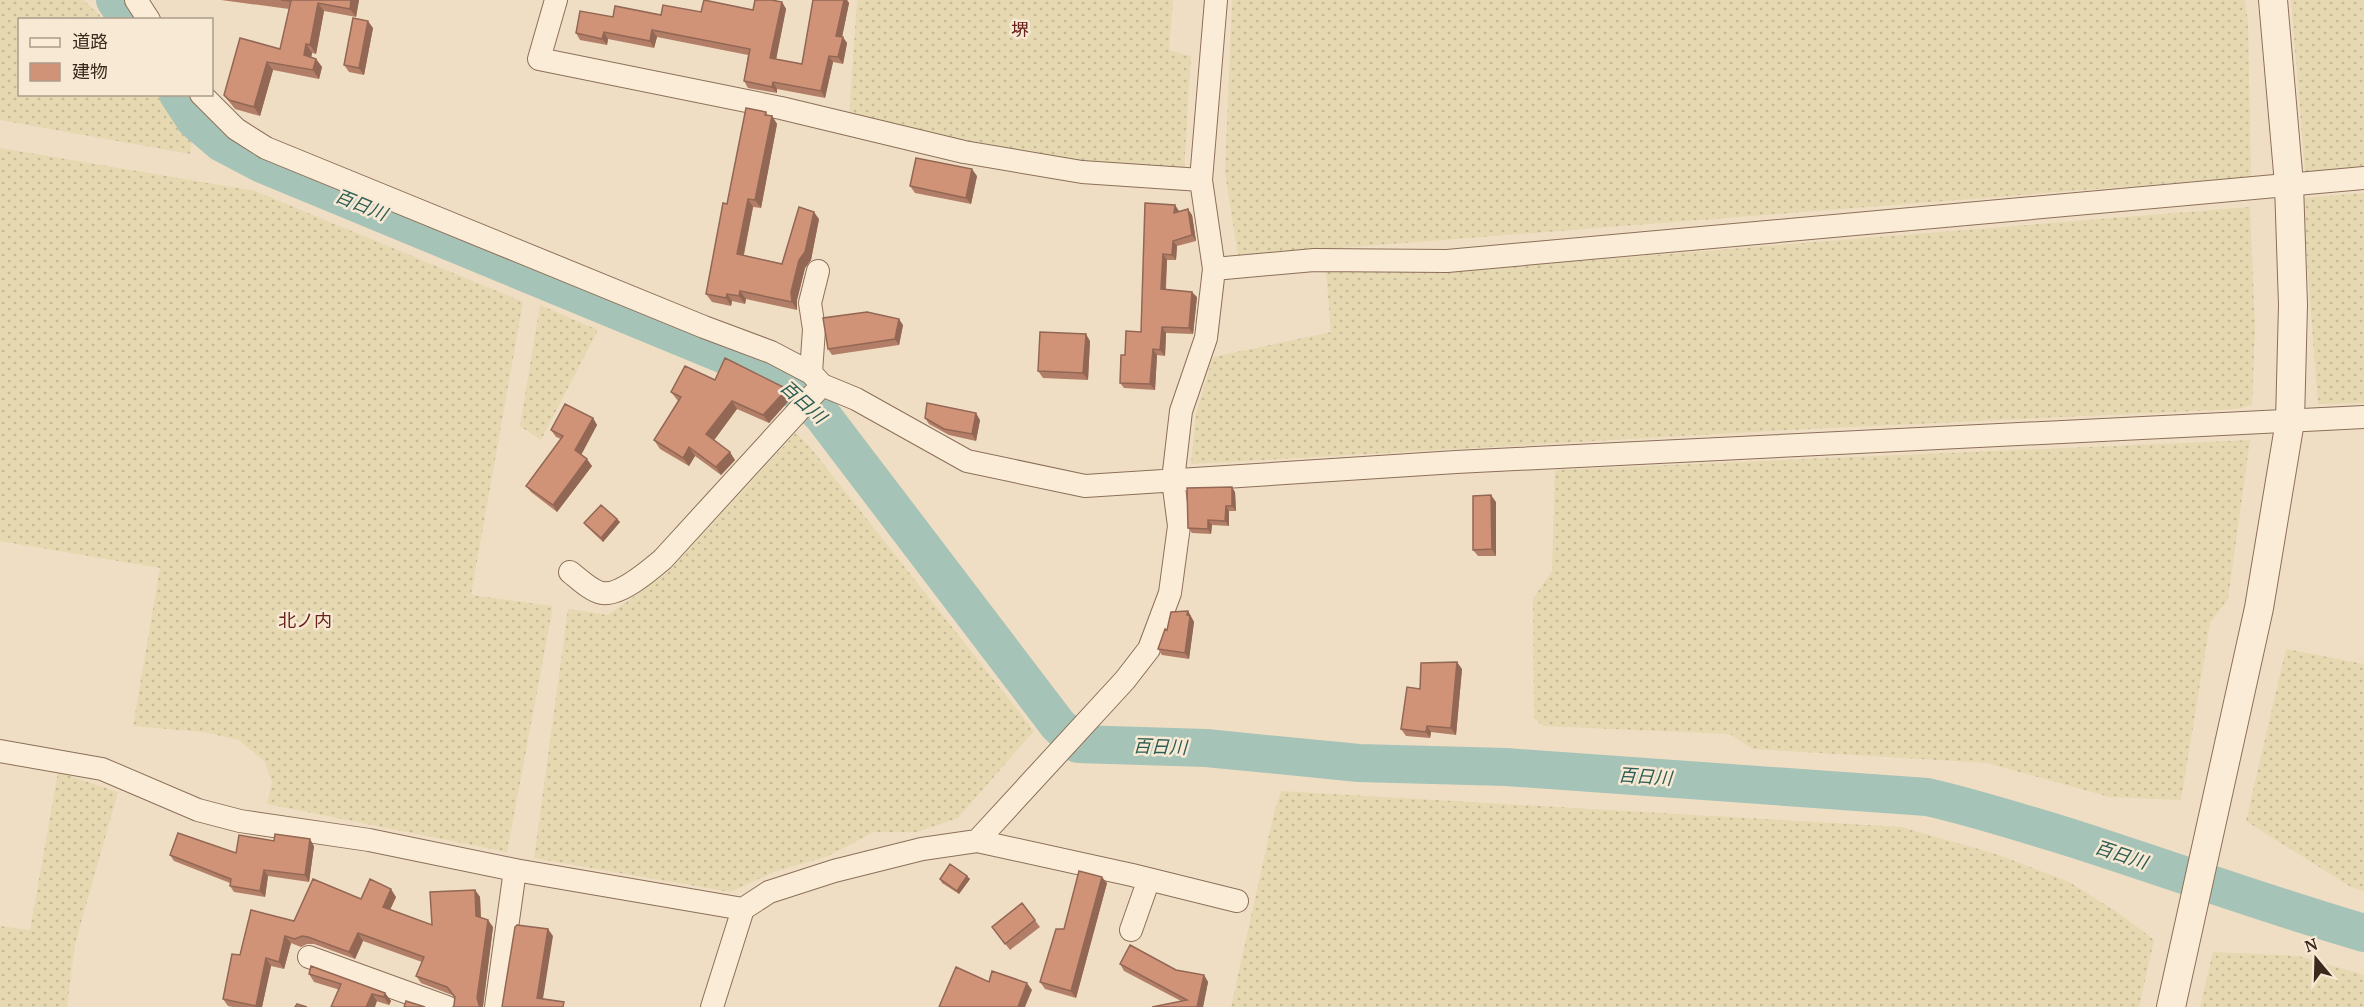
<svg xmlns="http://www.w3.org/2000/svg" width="2364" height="1007" font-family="'PT Serif','Noto Sans JP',serif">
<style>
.farmland{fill:url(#farmland-dots)}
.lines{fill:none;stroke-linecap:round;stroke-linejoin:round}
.river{stroke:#a6c3b7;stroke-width:38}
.minor-casing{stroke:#8c6f59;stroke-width:24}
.tertiary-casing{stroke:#8c6f59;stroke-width:30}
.minor{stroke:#faecd7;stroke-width:22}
.tertiary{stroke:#faecd7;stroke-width:28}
.wall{fill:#b37e67}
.shaded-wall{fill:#926754}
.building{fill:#d09378;stroke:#926754;stroke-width:1.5}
.labels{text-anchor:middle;stroke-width:5;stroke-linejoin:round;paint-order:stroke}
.neighbourhood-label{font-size:18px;fill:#6a231b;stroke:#f7e9d4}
.water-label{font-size:18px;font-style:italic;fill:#2c5c53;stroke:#f7e9d4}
</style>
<defs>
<pattern id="farmland-dots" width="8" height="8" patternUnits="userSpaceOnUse" patternTransform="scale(1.5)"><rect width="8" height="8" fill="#e6d8b0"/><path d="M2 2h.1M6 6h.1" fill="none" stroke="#c6b997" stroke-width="1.8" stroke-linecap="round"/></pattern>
</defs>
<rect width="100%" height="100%" fill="#f0dec4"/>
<!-- farmland -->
<path class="farmland" d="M 0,0 L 83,0 L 104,19 L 20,20 L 20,94 L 163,95 L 193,134 L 190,154 L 0,120 Z
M 857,0 L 1173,0 L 1169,50 L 1191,56 L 1184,171 L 1047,159 L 849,118 Z
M 1232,0 L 2245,0 L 2248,22 L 2251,177 L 1238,256 L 1225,172 Z
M 2291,0 L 2364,0 L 2364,166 L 2305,172 Z
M 0,148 L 255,191 L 523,302 L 471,595 L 553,606 L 507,852 L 267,804 L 272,782 L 265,762 L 239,740 L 204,732 L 133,726 L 160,568 L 0,541 Z
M 2364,193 L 2364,403 L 2318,404 L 2302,198 Z
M 2250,207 L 2255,329 L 2252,405 L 2237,409 L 1788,430 L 1191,464 L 1196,413 L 1213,357 L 1331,332 L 1326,271 L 1482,269 Z
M 540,305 L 598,330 L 541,440 L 520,426 Z
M 796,433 L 810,447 L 1034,731 L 958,818 L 917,832 L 874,832 L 828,856 L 774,872 L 730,892 L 534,858 L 568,609 L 608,615 L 667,573 Z
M 2250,440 L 2228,599 L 2210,623 L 2181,800 L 2110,797 L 1987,763 L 1753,749 L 1730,734 L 1543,726 L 1534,718 L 1533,599 L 1552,571 L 1555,470 Z
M 2286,649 L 2364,664 L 2364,891 L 2351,887 L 2246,821 Z
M 58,772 L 118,792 L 75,944 L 67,1007 L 0,1007 L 0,926 L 30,930 Z
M 1281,791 L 1901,827 L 1996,854 L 2069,882 L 2120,914 L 2154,940 L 2139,1007 L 1231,1007 L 1274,813 Z
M 2213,952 L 2298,956 L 2364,975 L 2364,1007 L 2200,1007 Z"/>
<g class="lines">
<!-- river -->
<path class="river" d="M 115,0 L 128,20
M 178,94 L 195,120 L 222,143 L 262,164 L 768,373 L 798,392 L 822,415 L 1058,725 L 1078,744 L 1206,748 L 1359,763 L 1506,767 L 1927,797 C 1972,807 2015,821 2059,834 C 2161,866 2261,903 2364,933"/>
<!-- minor casing -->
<g class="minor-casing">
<path id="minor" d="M 136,0 L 149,20
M 556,0 L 539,59 L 781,108 L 964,152 L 1082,172 L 1201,180
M 201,94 L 236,129 L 266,148 L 704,327 L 771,352 L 811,373 L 822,385 L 856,399 L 967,461 L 1085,486 L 1456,462 L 2364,417
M 1214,269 L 1314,260 L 1447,261 L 2364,178
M 811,373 L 814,329 L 810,303 L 818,271
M 570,572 C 579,579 591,591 602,593 C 620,596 650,570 663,559 L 822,385
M 0,751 L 102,769 L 198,810 L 240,821 L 369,840 L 515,870 L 743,909
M 977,841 L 1125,680 L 1149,649 L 1170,593 L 1179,526 L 1173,480 L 1181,411 L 1206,338 L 1214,269 L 1201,180 L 1216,0
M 1131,930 L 1149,879
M 309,957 L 447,1007
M 496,1007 L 515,870
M 712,1007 L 743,909 L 769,892 L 834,871 L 922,849 L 977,841 L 1132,875 L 1237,901"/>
</g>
<!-- tertiary casing -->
<g class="tertiary-casing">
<path id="tertiary" d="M 2171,1007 L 2259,608 L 2290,421 L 2293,305 L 2289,184 L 2273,0"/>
</g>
<!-- minor -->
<use href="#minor" class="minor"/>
<!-- tertiary -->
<use href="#tertiary" class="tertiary"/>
</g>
<!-- wall -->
<path class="wall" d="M 221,0 L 359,0 L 356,17 L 324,11 L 316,54 L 312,53 L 311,57 L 316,59 L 322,67 L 319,79 L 273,70 L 260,116 L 235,109 L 224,95 L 280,49 L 289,9 Z
M 813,0 L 847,0 L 849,3 L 842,37 L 847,43 L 843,64 L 833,62 L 825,98 L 777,89 L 777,93 L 748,88 L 744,81 L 748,55 L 657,37 L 654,48 L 608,39 L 607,45 L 580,40 L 576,33 L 613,17 L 753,10 L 782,2 L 786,9 L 776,59 L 802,64 Z
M 373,28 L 364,75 L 349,72 L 344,65 Z
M 766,112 L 768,116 L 772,116 L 777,124 L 761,208 L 753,207 L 744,255 L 782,264 L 819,219 L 811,260 L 805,268 L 797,300 L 797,310 L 746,299 L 745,304 L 732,301 L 731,306 L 712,302 L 706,294 L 727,204 Z
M 977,176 L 971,204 L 915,193 L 910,186 Z
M 1175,205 L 1179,212 L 1192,215 L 1196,241 L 1177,246 L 1176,260 L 1167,260 L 1166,290 L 1197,297 L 1193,334 L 1166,333 L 1165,356 L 1157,355 L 1155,390 L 1124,388 L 1120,383 L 1125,355 L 1141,332 Z
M 903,325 L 899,345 L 832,355 L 828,349 Z
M 1090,341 L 1088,380 L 1043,378 L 1038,371 Z
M 715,380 L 792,397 L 769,423 L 737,409 L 714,440 L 735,460 L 721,475 L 695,456 L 689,466 L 660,449 L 654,440 L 678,401 L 671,392 Z
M 593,418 L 597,425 L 581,455 L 592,466 L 557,512 L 531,492 L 526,486 L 561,439 L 556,437 L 551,430 Z
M 925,418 L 980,420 L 976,441 L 949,435 L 929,424 Z
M 1235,492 L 1236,511 L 1229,511 L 1229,526 L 1212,525 L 1211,534 L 1192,533 L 1188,528 Z
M 1496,502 L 1496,556 L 1478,556 L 1473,550 Z
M 617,519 L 620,522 L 603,542 L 586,526 L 584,523 Z
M 1188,611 L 1194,622 L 1189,659 L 1162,655 L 1158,649 Z
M 1462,669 L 1456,735 L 1431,732 L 1430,738 L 1406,736 L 1401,729 L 1420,689 Z
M 274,841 L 314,846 L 309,882 L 268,876 L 265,897 L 234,892 L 230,886 L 230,883 L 174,861 L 170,855 L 236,853 Z
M 967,876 L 970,879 L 959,894 L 942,883 L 940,879 Z
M 1107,883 L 1076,998 L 1045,989 L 1040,982 L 1064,929 Z
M 475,890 L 480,897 L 481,918 L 493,927 L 483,1005 L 454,1005 L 455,998 L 452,995 L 421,983 L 416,976 L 422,962 L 363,941 L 355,959 L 314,944 L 307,944 L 301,947 L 291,943 L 284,969 L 271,966 L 262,1007 L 233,1007 L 228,1006 L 223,999 L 240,955 L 294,921 L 361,899 L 396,897 L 390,910 L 432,925 Z
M 1022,903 L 1040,927 L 1010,950 L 992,927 Z
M 1120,964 L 1176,970 L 1204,975 L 1208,982 L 1203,1007 L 1181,1001 L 1124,971 Z
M 309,974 L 385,993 L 391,1001 L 389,1005 L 314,982 Z"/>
<!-- shaded-wall -->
<path class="shaded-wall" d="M 351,0 L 359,0 L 356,17 L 350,9 Z
M 844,0 L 847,0 L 849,3 L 841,42 L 836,36 Z
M 782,2 L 786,9 L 775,65 L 770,58 Z
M 318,3 L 324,11 L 316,54 L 310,45 Z
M 368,21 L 373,28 L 364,75 L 359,68 Z
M 652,30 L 657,37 L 654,48 L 650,41 Z
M 604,32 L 608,39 L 607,45 L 602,39 Z
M 843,37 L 847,43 L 843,64 L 838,57 Z
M 306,44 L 312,53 L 310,64 L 304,55 Z
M 829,56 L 833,62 L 825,98 L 821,91 Z
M 316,59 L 322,67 L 319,79 L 313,70 Z
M 267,62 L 273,70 L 260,116 L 254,107 Z
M 773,82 L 777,89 L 777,93 L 772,87 Z
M 772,116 L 777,124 L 761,208 L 755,200 Z
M 972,169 L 977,176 L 971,204 L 966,198 Z
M 748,199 L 753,207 L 742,262 L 737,254 Z
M 1175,205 L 1179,211 L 1178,219 L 1174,213 Z
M 1188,209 L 1192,215 L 1196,241 L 1192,235 Z
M 814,212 L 819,219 L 811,260 L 805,268 L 797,300 L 797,310 L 792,302 L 791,292 L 799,260 Z
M 1173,241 L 1177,246 L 1176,260 L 1172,255 Z
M 1163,254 L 1167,260 L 1165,295 L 1161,289 Z
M 740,291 L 746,299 L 745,304 L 739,296 Z
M 1192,292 L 1197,297 L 1193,334 L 1189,328 Z
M 727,294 L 732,301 L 731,306 L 726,298 Z
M 899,319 L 903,325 L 899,345 L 895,339 Z
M 1162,327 L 1166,333 L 1165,356 L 1160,350 Z
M 1086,334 L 1090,341 L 1088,380 L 1083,373 Z
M 1153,349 L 1157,355 L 1155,390 L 1150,384 Z
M 787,389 L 792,397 L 769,423 L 763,415 Z
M 732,401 L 737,409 L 712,443 L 706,434 Z
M 976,413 L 980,420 L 976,441 L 972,434 Z
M 593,418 L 597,425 L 580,457 L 575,450 Z
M 689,447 L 695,456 L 689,466 L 683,458 Z
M 730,452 L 735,460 L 721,475 L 716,467 Z
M 587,459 L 592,466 L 557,512 L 553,505 Z
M 1232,487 L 1235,492 L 1236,511 L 1232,506 Z
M 1491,495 L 1496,502 L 1496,556 L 1492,549 Z
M 1226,506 L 1229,511 L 1229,526 L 1225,521 Z
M 617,519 L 620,522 L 603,542 L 601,538 Z
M 1208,520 L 1212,525 L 1211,534 L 1208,529 Z
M 1188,611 L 1194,622 L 1189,659 L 1185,653 Z
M 1457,662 L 1462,669 L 1456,735 L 1451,728 Z
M 1427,726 L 1431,732 L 1430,738 L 1426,732 Z
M 310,839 L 314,846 L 309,882 L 305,875 Z
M 264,870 L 268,876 L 265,897 L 260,891 Z
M 967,876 L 970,879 L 959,894 L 957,891 Z
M 1102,877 L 1107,883 L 1076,998 L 1071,991 Z
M 391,889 L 396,897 L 388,914 L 383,907 Z
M 475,890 L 480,897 L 481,924 L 476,916 Z
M 488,920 L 493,927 L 483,1007 L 480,1007 L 477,998 Z
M 548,929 L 553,936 L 542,1005 L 537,998 Z
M 358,933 L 363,941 L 355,959 L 349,952 Z
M 285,936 L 291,943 L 284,969 L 279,962 Z
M 266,958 L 271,966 L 262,1007 L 257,1007 L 256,1006 Z
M 1204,975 L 1208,982 L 1203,1007 L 1197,1007 Z
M 1027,983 L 1032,990 L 1025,1007 L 1018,1007 Z
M 385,993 L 391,1001 L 389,1005 L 384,997 Z
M 372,994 L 377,1001 L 375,1007 L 366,1007 Z"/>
<!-- building -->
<path class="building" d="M 281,0 L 351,0 L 350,9 L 318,3 L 310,45 L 306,44 L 304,55 L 316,59 L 313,70 L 267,62 L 254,107 L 229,100 L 224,95 L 240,38 L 280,49 L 291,1 Z
M 704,0 L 753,10 L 755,0 L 771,0 L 782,2 L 770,58 L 802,64 L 813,0 L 844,0 L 836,36 L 843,37 L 838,57 L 829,56 L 821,91 L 773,82 L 772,87 L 744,81 L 750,49 L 652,30 L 650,41 L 604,32 L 602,39 L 576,33 L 580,11 L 613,17 L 615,6 L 661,15 L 663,5 L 701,12 Z
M 353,18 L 368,21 L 359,68 L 344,65 Z
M 746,108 L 766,112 L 765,115 L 772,116 L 755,200 L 748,199 L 737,254 L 782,264 L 799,207 L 814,212 L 805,252 L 799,260 L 791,292 L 792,302 L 740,291 L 739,296 L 727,294 L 726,298 L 706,294 L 723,203 L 727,204 Z
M 916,158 L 972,169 L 966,198 L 910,186 Z
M 1145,203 L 1175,205 L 1174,213 L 1188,209 L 1192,235 L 1173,241 L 1172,255 L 1163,254 L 1161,289 L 1192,292 L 1189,328 L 1162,327 L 1160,350 L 1153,349 L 1150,384 L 1120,383 L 1121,355 L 1125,355 L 1126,331 L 1141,332 Z
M 867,312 L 899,319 L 895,339 L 828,349 L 823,318 Z
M 1040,332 L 1086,334 L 1083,373 L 1038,371 Z
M 725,358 L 787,389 L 763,415 L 732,401 L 706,434 L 730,452 L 716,467 L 689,447 L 683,458 L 654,440 L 681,397 L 671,392 L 685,366 L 715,380 Z
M 927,403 L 976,413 L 972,434 L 944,429 L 925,418 Z
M 565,404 L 593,418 L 575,450 L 587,459 L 553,505 L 526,486 L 563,436 L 551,430 Z
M 1232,487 L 1232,506 L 1226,506 L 1225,521 L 1208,520 L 1208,529 L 1188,528 L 1187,488 Z
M 1491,495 L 1492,549 L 1473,550 L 1473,496 Z
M 601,505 L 617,519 L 601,538 L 584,523 Z
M 1188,611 L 1187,615 L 1190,616 L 1185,653 L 1158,649 L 1165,629 L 1167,630 L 1171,612 Z
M 1457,662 L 1451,728 L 1427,726 L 1426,732 L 1401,729 L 1407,687 L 1420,689 L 1421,663 Z
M 178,833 L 236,853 L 239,835 L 274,841 L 275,834 L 310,839 L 305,875 L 264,870 L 260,891 L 230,886 L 231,879 L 170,855 Z
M 950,864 L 967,876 L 957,891 L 940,879 Z
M 1079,871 L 1102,877 L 1071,991 L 1040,982 L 1056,929 L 1064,929 Z
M 313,879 L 361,899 L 370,879 L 391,889 L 383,907 L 432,925 L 430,892 L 475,890 L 476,916 L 488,920 L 477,998 L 479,1005 L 480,1007 L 453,1007 L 454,1005 L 455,997 L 447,987 L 416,976 L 424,957 L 358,933 L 349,952 L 308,937 L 302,936 L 295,939 L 285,936 L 279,962 L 266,958 L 256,1006 L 223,999 L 232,954 L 240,955 L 251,910 L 294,921 Z
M 1022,903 L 1035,920 L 1005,944 L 992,927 Z
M 517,925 L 548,929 L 537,998 L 564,1002 L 563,1007 L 502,1007 L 515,927 Z
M 1130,945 L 1176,970 L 1204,975 L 1197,1007 L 1152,1007 L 1187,1000 L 1120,964 Z
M 311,966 L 385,993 L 384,997 L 372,994 L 366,1007 L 331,1007 L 341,984 L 309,974 Z
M 956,967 L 989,982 L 992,971 L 1027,983 L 1018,1007 L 939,1007 Z
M 406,1001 L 425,1007 L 404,1007 Z
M 297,1004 L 307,1007 L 295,1007 Z"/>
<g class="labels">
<!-- neighbourhood labels -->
<g class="neighbourhood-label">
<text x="1020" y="36">堺</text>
<text x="305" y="627">北ノ内</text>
</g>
<!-- water labels -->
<g class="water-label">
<text transform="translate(361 205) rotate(22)" y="6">百日川</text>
<text transform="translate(803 402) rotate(42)" y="6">百日川</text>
<text transform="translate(1160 747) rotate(2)" y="6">百日川</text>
<text transform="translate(1645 777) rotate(4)" y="6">百日川</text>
<text transform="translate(2121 855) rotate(18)" y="6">百日川</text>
</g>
</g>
<!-- legend -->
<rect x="18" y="18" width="195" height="78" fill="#f7e9d4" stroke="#ac9c8b" stroke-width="1.5"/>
<rect x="30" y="38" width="30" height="9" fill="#faecd7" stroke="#ac9c8b" stroke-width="1.5"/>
<text x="72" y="48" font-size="18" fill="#3b291e">道路</text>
<rect x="30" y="63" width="30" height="18" fill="#d09378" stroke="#ac9c8b" stroke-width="1.5"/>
<text x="72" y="78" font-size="18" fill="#3b291e">建物</text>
<!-- north arrow -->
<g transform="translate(2316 959) rotate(341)" stroke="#f7e9d4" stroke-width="4.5" paint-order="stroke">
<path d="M0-4.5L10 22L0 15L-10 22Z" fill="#3b291e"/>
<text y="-9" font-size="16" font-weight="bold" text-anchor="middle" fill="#3b291e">N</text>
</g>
</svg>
